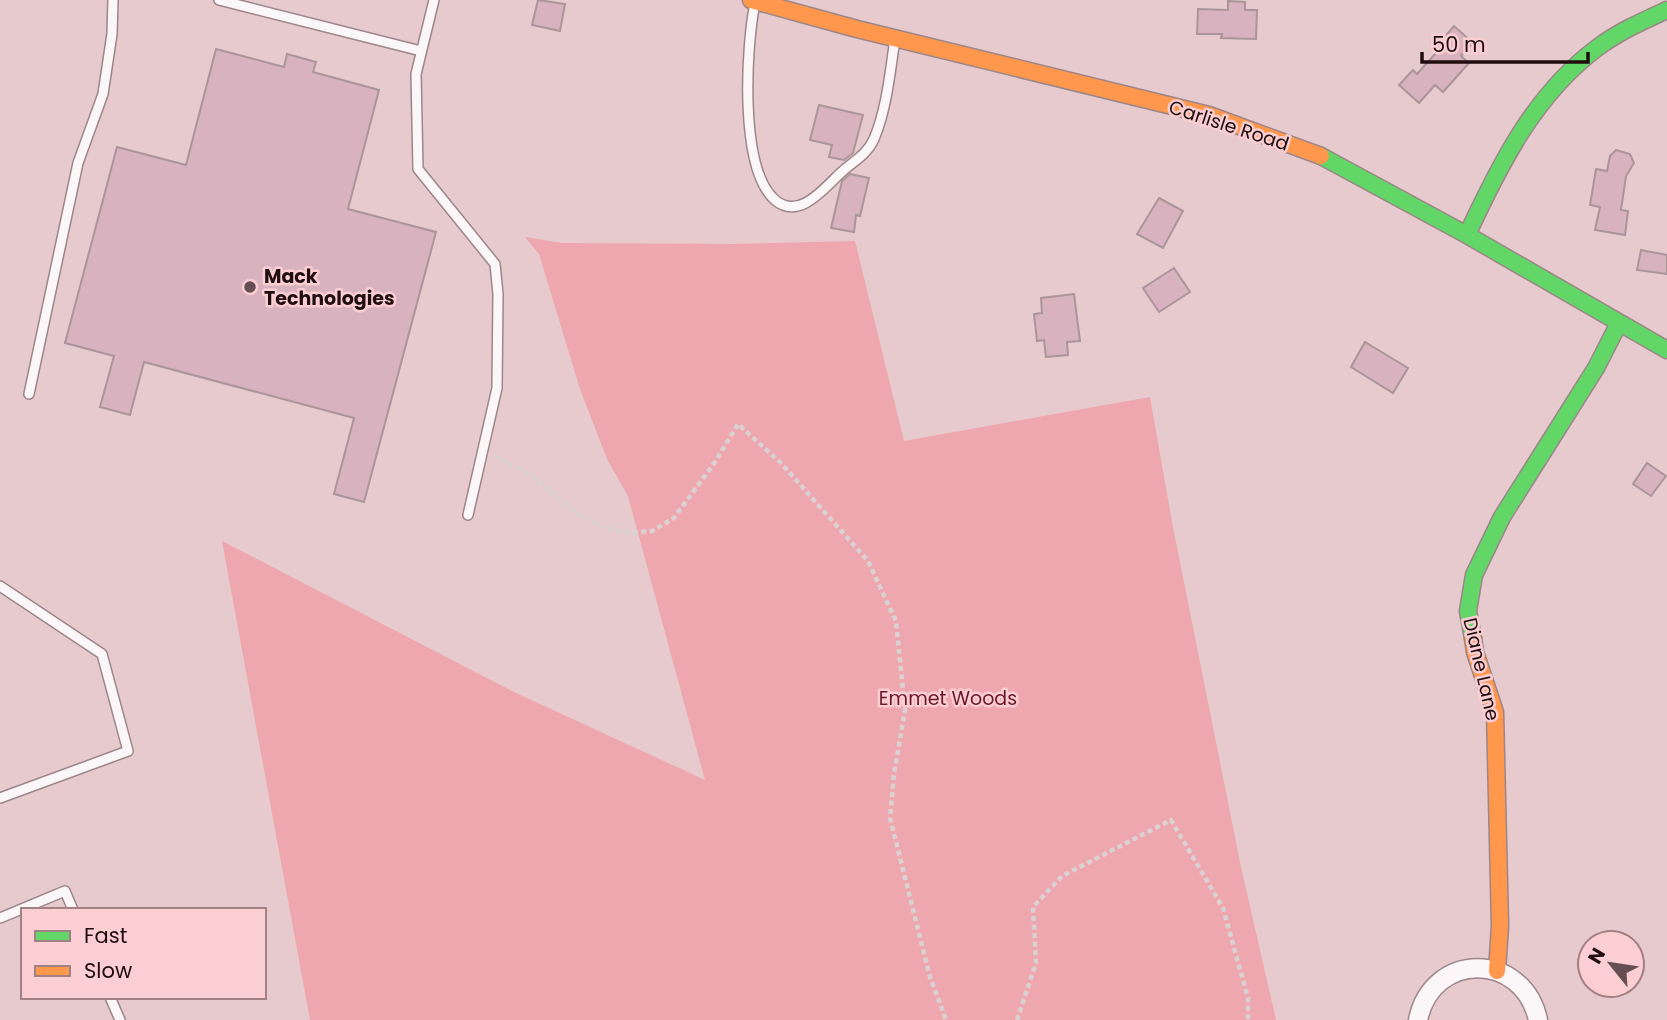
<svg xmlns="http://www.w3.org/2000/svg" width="1667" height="1020" font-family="Poppins,sans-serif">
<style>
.green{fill:#eea6af}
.building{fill:#d8b2bf;stroke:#aa959a;stroke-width:2}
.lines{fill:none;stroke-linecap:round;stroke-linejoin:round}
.lane-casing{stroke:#9c8689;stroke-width:12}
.street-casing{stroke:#9c8689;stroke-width:21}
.fast-casing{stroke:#9c8689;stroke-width:19}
.slow-casing{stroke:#9c8689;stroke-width:19}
.path{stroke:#dad2d2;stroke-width:4.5;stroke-dasharray:5 3.5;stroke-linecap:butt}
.lane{stroke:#fbf7f8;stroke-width:9}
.street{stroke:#fbf7f8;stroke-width:18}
.fast{stroke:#63d668;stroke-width:16}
.slow{stroke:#ff974d;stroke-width:16}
.poi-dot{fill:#654f52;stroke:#faced2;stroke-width:2.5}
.labels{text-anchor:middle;stroke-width:5;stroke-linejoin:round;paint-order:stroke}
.street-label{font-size:19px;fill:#1f0d0f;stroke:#faced2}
.poi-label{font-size:19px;font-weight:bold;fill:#1f0d0f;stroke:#faced2;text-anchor:start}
.park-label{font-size:19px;fill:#6c162a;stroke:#faced2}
</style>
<rect width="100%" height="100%" fill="#e7cacd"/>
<!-- green -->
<path class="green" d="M 525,237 L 562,243 L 735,244 L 855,241 L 904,441 L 1150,397 L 1172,522 L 1241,867 L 1276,1020 L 310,1020 L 222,541 L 514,692 L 705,780 L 628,496 L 607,459 L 580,389 L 539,254 Z"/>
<!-- building -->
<path class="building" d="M 538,0 L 565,4 L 560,31 L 532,25 Z
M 1228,1 L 1245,2 L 1245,10 L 1257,10 L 1256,39 L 1221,38 L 1222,34 L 1197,34 L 1198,9 L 1228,10 Z
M 1454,26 L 1473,43 L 1461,56 L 1469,63 L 1443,92 L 1435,85 L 1419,103 L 1399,85 L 1413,70 L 1417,74 L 1445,43 L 1442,40 Z
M 216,49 L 284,67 L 287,54 L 316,62 L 313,72 L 379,90 L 348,209 L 436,232 L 364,502 L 334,494 L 354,418 L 144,362 L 130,415 L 100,407 L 114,356 L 65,343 L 117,147 L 186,165 Z
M 819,105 L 863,115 L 853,153 L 844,160 L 829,157 L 832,145 L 810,140 Z
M 1616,150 L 1630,154 L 1634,163 L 1626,176 L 1621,210 L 1628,211 L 1625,235 L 1595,230 L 1600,207 L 1590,205 L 1596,169 L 1607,171 L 1610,156 Z
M 850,174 L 869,178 L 860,216 L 856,215 L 854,232 L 831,228 L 842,181 Z
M 1159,198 L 1183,211 L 1163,248 L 1137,234 Z
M 1641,250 L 1667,255 L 1667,274 L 1637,270 Z
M 1174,268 L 1190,292 L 1159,312 L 1143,288 Z
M 1074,294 L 1080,341 L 1067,342 L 1068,355 L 1046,357 L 1044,340 L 1037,341 L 1034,314 L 1042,313 L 1041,298 Z
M 1365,342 L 1408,368 L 1393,393 L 1351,367 Z
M 1647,463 L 1666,476 L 1651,496 L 1633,484 Z"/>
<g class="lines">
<!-- lane casing -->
<g class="lane-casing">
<path id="lane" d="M 219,0 L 421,51
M 434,0 L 416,74 L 418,169 L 495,264 L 498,294 L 497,388 L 468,515
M 755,3 C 746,47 739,169 775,200 C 801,222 827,184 845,169 C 857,159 867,154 874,139 C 887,108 890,72 895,39
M 29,394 L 78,163 L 103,94 L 112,34 L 113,0
M 0,586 L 102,654 L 128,751 L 0,798
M 0,918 L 65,891 L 73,910
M 110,997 L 120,1020"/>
</g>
<!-- street casing -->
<g class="street-casing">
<path id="street" d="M 1418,1020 C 1432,951 1523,951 1538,1020"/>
</g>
<!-- fast casing -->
<g class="fast-casing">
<path id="fast" d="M 1321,156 L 1467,235 L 1667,350
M 1467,235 C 1499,166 1534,95 1597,48 C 1618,32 1643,21 1667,10
M 1473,638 L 1468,611 L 1474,575 L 1502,517 L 1596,368 L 1619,323"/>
</g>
<!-- slow casing -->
<g class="slow-casing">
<path id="slow" d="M 751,0 L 857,29 L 1209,115 L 1321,156
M 1473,638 L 1475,652 L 1495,712 L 1500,926 L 1497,971"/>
</g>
<!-- path -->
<path class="path" d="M 494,456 L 530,474 L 575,512 L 605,528 L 630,533 L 652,531 L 674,518 L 715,462 L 738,424 L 781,463 L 868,561 L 896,621 L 905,710 L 894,774 L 890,818 L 930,977 L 946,1020
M 1017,1020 L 1036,963 L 1033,907 L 1062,876 L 1171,820 L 1223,908 L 1248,998 L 1248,1020"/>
<!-- lane -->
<use href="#lane" class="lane"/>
<!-- street -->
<use href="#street" class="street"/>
<!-- fast -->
<use href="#fast" class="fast"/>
<!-- slow -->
<use href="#slow" class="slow"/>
</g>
<!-- markers -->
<circle class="poi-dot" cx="250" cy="287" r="7"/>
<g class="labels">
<!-- street labels -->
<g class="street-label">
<text transform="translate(1229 125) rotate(18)" y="7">Carlisle Road</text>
<text transform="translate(1482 669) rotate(77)" y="7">Diane Lane</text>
</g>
<!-- poi labels -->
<g class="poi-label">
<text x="264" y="283">Mack<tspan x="264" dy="22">Technologies</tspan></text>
</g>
<!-- park labels -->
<g class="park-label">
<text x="948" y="705">Emmet Woods</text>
</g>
</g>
<!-- legend -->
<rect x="21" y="908" width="245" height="91" fill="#faced2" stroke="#a28184" stroke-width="2"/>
<rect x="35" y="931" width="35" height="10" fill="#63d668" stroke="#a28184" stroke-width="2"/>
<text x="84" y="943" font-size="21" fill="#1f0d0f">Fast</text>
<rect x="35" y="966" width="35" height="10" fill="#ff974d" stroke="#a28184" stroke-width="2"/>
<text x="84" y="978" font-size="21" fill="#1f0d0f">Slow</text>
<!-- north arrow -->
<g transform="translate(1611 964) rotate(300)"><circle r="33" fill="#faced2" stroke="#a28184" stroke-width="2"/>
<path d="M0-5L12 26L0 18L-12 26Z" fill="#654f52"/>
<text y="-10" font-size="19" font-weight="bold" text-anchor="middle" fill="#1f0d0f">N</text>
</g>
<!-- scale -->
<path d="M1422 52v10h166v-10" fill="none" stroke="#1f0d0f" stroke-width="3.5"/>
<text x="1432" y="52" font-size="21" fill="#1f0d0f" stroke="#faced2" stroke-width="5" paint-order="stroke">50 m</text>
</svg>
